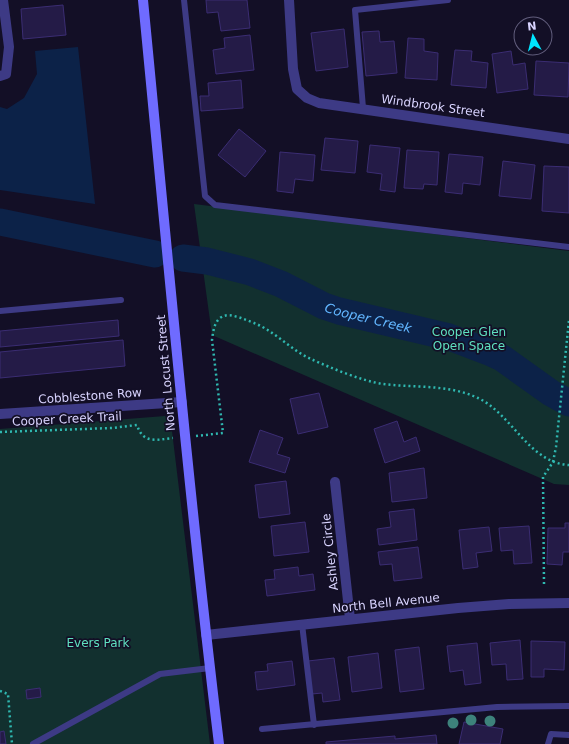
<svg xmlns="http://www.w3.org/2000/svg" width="569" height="744" font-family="'DejaVu Sans',sans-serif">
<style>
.green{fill:#12302f}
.water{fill:#0c2248}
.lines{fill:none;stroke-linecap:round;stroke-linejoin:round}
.river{stroke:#0c2248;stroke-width:27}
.building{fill:#241b47;stroke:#3b2d73}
.path{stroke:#2fb8b0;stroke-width:2.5;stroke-dasharray:2 3;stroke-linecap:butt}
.lane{stroke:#3d3a85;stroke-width:6}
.street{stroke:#3d3a85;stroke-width:10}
.secondary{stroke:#6f6bff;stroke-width:10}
.tree{fill:#3d827b}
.labels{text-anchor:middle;stroke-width:3.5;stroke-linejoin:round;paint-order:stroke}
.street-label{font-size:12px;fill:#d9d4ff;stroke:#130f26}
.park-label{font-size:12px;fill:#5fe0c0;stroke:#130f26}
.water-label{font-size:13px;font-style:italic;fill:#62b6ff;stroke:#130f26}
</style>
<rect width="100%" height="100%" fill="#130f26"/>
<!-- green -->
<path class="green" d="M 194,204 L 569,251 L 569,485 L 554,484 L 212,335 Z
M 165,416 L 171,423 L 210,744 L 0,744 L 0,429 Z"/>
<!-- water -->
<path class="water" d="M 78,47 L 95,204 L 0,190 L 0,107 L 7,109 L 24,98 L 37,74 L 35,51 Z"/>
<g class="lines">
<!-- river -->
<g class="river">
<path d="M 0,222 L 155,254"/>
<path id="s1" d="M 183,258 L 207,261 L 250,272 L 281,284 L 324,306 L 339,311 L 449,337 L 491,353 L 502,358 L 551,393 L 569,403"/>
</g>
</g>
<!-- building -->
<path class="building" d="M 206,0 L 247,0 L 250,28 L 221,31 L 218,12 L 207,13 Z
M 63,5 L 66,35 L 23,39 L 21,9 Z
M 344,29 L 348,67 L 316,71 L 311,33 Z
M 379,31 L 380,42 L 394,41 L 397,73 L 366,76 L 362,32 Z
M 250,35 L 254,70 L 216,74 L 213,50 L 225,48 L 224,38 Z
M 408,38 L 424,39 L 424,51 L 438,53 L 437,80 L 405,78 Z
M 455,50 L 472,51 L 471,61 L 488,63 L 486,88 L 451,85 Z
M 511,51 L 513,65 L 525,63 L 528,89 L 497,93 L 492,54 Z
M 536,61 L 569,63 L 568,97 L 534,95 Z
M 241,80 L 243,108 L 201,111 L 200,96 L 209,96 L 208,83 Z
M 239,129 L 266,151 L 245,177 L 218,155 Z
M 325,138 L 358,141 L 355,173 L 321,170 Z
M 370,145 L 400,148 L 395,192 L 380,190 L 382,174 L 367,172 Z
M 407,150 L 439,152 L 437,185 L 424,184 L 423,189 L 404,188 Z
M 280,152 L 315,155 L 313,181 L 295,179 L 293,193 L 277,191 Z
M 449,154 L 483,157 L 480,185 L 463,183 L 462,194 L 445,192 Z
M 503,161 L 535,165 L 531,199 L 499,196 Z
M 544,166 L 569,167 L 569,213 L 542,211 Z
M 118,320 L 119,336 L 0,347 L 0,331 Z
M 123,340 L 125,366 L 0,378 L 0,352 Z
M 319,393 L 328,427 L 298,434 L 290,399 Z
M 397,421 L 404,442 L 416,437 L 420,451 L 385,463 L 374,429 Z
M 260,430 L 283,438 L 277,454 L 290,458 L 285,473 L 249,462 Z
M 424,468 L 427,498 L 392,502 L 389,473 Z
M 286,481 L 290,514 L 259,518 L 255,485 Z
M 414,509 L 417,540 L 379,545 L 377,529 L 391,527 L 389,512 Z
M 305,522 L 309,552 L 274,556 L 271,526 Z
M 565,523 L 569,523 L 569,552 L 563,552 L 562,565 L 547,564 L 548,528 L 565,528 Z
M 529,526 L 532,563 L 514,564 L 513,550 L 501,551 L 499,528 Z
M 489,527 L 492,551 L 476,553 L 478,567 L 463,569 L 459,530 Z
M 418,547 L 422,578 L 394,581 L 392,564 L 380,565 L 378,552 Z
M 298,567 L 299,576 L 313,574 L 315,590 L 267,596 L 265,580 L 275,579 L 274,570 Z
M 520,640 L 523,679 L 507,680 L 506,664 L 492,665 L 490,643 Z
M 531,641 L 565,642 L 564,670 L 544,669 L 544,677 L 531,677 Z
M 477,643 L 481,683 L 465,685 L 463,670 L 450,672 L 447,646 Z
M 419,647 L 424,689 L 400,692 L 395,650 Z
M 378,653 L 382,688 L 352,692 L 348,657 Z
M 334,658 L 340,700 L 323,702 L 322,693 L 312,694 L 308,661 Z
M 292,661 L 295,685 L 257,690 L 255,672 L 268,671 L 267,664 Z
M 40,688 L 41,697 L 27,699 L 26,690 Z
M 464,722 L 503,729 L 500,744 L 459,744 Z
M 4,731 L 6,744 L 0,744 L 0,732 Z
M 436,735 L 437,744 L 326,744 L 326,742 L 395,736 L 395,739 Z"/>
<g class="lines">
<!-- path -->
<path class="path" d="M 0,432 L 112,428 L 137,425 C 143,444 156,440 173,438
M 196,436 L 223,433 L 212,340 C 213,332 214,323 220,318 C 227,313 234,316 241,318 C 249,321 258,324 266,329 C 281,338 295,352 311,359 C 331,368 362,381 383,384 C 415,388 448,384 478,398 C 512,414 529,463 569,465
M 544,584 L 543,477 L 553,462 L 556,447 L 569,320
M 0,691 L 8,694 L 12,744"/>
<!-- lane -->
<path class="lane" d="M 184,0 L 205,196 L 215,205 L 569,247
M 363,108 L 355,10 L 448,0
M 0,311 L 121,300
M 302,624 L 314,725
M 262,729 L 497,707 L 569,706
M 33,744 L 160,674 L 210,668
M 548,744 L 551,734 L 569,735"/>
<!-- street -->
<path class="street" d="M 289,0 L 293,69 L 297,89 L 307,98 L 319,103 L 569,139
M 0,76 L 6,74 L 9,47 L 3,0
M 0,414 L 182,402
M 335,482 L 350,619
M 206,635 L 458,608 L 509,604 L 569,603"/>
<!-- secondary -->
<path class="secondary" d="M 143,0 C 167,248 189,497 219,744"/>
</g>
<!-- trees -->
<g class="tree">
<circle cx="471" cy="720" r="5.5"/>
<circle cx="490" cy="721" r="5.5"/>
<circle cx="453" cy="723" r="5.5"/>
</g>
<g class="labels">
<!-- street labels -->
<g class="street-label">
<text transform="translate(433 106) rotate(8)" y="4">Windbrook Street</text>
<text transform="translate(166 373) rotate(-95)" y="4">North Locust Street</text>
<text transform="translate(90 396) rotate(-4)" y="4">Cobblestone Row</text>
<text transform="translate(67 419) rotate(-3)" y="4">Cooper Creek Trail</text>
<text transform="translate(330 552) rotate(-96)" y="4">Ashley Circle</text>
<text transform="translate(386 603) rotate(-6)" y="4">North Bell Avenue</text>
</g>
<!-- park labels -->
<g class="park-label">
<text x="469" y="336">Cooper Glen<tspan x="469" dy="14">Open Space</tspan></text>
<text x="98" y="647">Evers Park</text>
</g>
<!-- water labels -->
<g class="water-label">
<text dy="5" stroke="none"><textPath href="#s1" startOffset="196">Cooper Creek</textPath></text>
</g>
</g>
<!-- north arrow -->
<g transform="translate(533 36) rotate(353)"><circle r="19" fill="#130f26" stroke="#625e7d"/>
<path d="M0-3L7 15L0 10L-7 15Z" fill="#00e5ff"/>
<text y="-6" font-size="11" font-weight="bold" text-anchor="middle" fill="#d9d4ff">N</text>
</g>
</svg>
